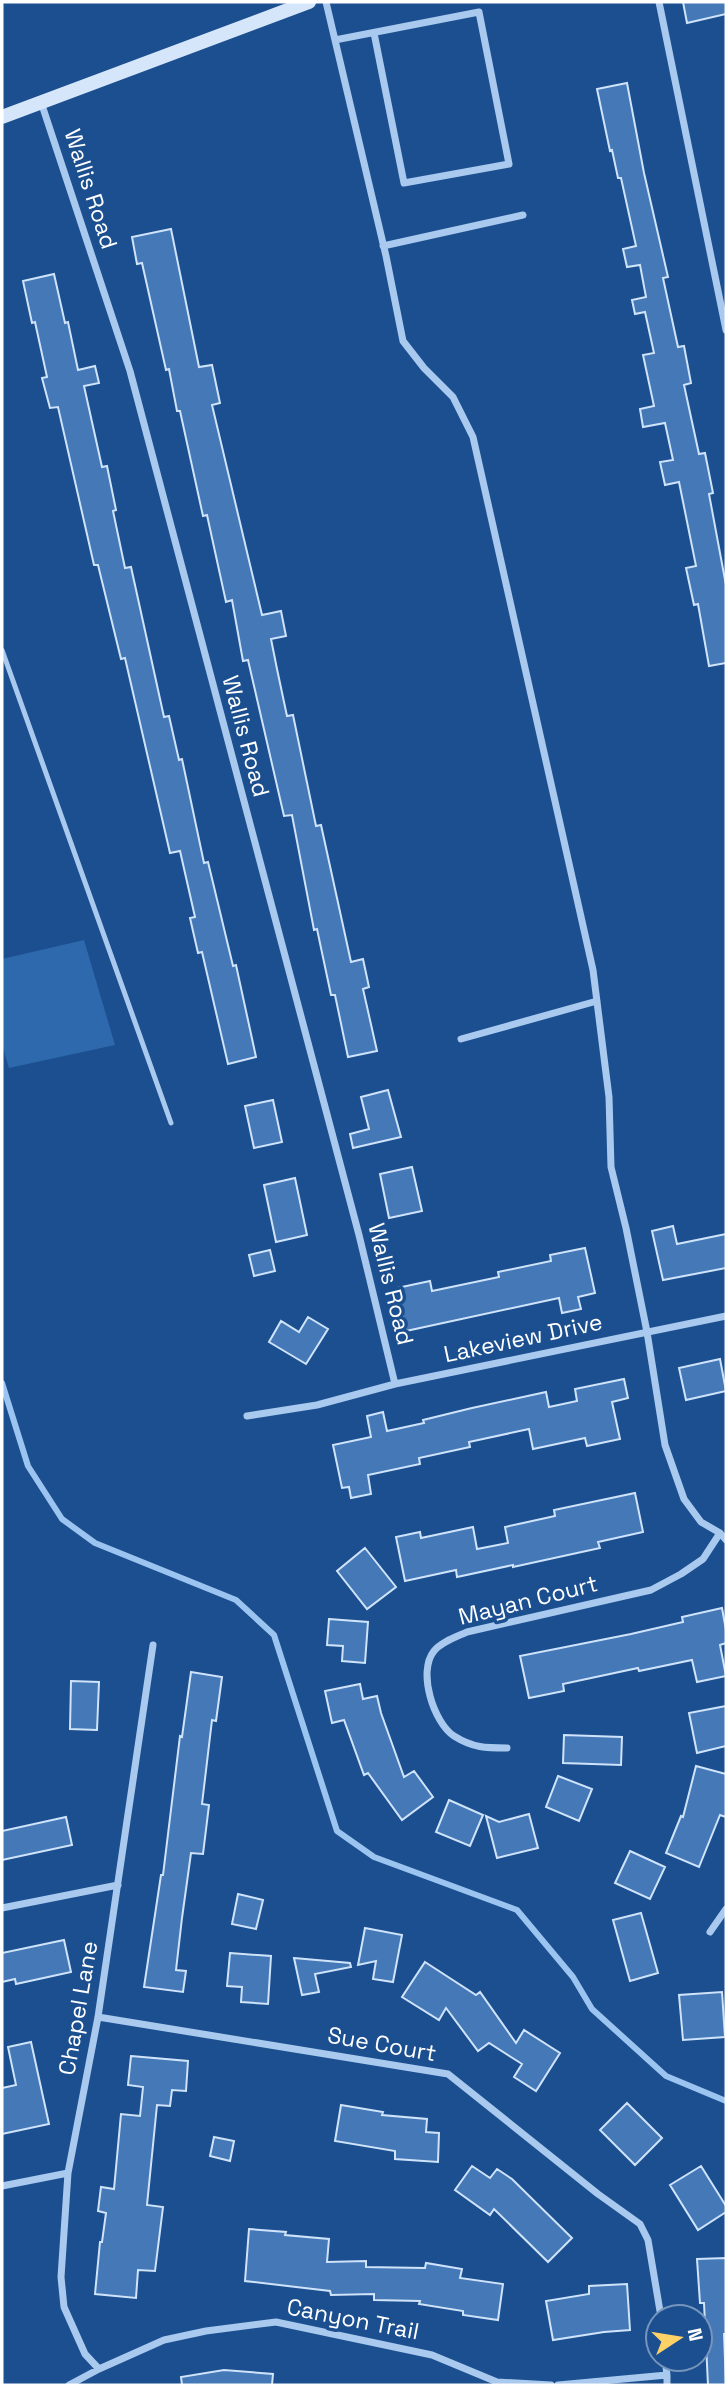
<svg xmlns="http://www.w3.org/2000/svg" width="728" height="2387" font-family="'Space Grotesk',sans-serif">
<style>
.green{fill:#2e69ad}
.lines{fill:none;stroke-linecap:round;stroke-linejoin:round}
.stream{stroke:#9cc4f0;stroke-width:6}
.building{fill:#4478b7;stroke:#cfe3fa;stroke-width:2}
.lane{stroke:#a9c9ee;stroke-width:5}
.street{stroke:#a9c9ee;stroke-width:7}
.secondary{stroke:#d6e6fa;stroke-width:14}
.labels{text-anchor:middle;stroke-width:7;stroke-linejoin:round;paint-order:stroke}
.street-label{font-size:23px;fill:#fff;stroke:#1b4f8f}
</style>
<rect width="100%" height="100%" fill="#1b4f8f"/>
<!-- green -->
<path class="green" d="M 84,940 L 115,1045 L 9,1068 L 2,1044 L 2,959 Z"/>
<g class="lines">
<!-- stream -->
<path class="stream" d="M 2,1383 L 28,1466 L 62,1519 L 95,1543 L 236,1600 L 274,1635 L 337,1831 L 374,1857 L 517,1910 L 573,1977 L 592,2009 L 666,2076 L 726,2101"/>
</g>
<!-- building -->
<path class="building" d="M 683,2 L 726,2 L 726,14 L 687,23 Z
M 627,83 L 644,173 L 668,277 L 663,278 L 678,347 L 684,346 L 691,383 L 684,385 L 699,454 L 705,453 L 713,493 L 709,494 L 726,585 L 726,663 L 709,666 L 698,604 L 694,605 L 686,568 L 696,566 L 679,482 L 665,485 L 660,462 L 673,460 L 665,423 L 643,427 L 640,409 L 654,406 L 643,355 L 654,353 L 645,312 L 635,314 L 632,300 L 646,297 L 640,265 L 627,267 L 623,249 L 636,246 L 621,178 L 618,178 L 612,150 L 610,151 L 597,89 Z
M 171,229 L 199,367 L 212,365 L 220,403 L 212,405 L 262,615 L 281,611 L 286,636 L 271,639 L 277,669 L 287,716 L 293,715 L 316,826 L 321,825 L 351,962 L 363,959 L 369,987 L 363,989 L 377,1051 L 348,1057 L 335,995 L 331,995 L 317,929 L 314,930 L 292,815 L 284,816 L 248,660 L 243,661 L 232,600 L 226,602 L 207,515 L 203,516 L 180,411 L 177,411 L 169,369 L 166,370 L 142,263 L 137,264 L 132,237 Z
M 54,274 L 65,323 L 68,322 L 78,370 L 95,366 L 99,383 L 84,386 L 102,467 L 107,466 L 116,510 L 113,511 L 125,568 L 131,567 L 164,717 L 169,716 L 179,760 L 182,759 L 204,863 L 208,862 L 233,966 L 236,965 L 256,1057 L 228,1064 L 202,952 L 198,953 L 190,918 L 195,917 L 180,851 L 170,853 L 125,658 L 121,659 L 98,565 L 94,565 L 58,407 L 50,408 L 42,378 L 47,377 L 35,322 L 32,323 L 23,281 Z
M 388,1090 L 401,1137 L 353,1148 L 350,1134 L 369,1129 L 361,1097 Z
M 273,1100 L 282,1142 L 254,1148 L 245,1106 Z
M 412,1167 L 422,1211 L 389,1218 L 380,1174 Z
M 295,1178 L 307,1235 L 276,1242 L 264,1185 Z
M 673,1226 L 677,1244 L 726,1234 L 726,1268 L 663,1280 L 652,1231 Z
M 585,1248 L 595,1293 L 578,1297 L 581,1309 L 562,1313 L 559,1298 L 406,1331 L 397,1288 L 430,1281 L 432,1291 L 499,1277 L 498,1272 L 551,1261 L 550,1255 Z
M 270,1250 L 275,1271 L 254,1276 L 249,1255 Z
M 308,1317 L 328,1329 L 306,1364 L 269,1342 L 281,1321 L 299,1332 Z
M 720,1359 L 726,1391 L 686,1400 L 679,1368 Z
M 624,1379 L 628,1398 L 612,1402 L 620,1439 L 587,1446 L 585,1438 L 533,1449 L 529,1429 L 469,1442 L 470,1447 L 419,1458 L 420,1464 L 368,1475 L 371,1494 L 351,1498 L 349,1487 L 342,1488 L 333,1445 L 371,1437 L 367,1416 L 383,1412 L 387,1431 L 424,1423 L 423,1420 L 472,1408 L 546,1392 L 549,1407 L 577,1401 L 575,1389 Z
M 635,1493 L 643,1532 L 598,1542 L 600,1548 L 513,1567 L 513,1565 L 457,1577 L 456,1570 L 405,1581 L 396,1537 L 420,1532 L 421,1538 L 473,1527 L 477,1549 L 508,1543 L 505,1527 L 555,1516 L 554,1510 Z
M 365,1548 L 396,1587 L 367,1609 L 337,1571 Z
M 722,1608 L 726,1630 L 726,1643 L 720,1645 L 726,1676 L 697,1682 L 692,1660 L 639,1671 L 638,1668 L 563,1684 L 564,1691 L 529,1698 L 520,1656 L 631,1634 L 683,1622 L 682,1617 Z
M 329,1619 L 368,1622 L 365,1663 L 342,1661 L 343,1646 L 327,1645 Z
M 191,1672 L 222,1677 L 216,1721 L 212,1720 L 202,1804 L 209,1805 L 203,1854 L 191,1853 L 182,1918 L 176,1970 L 186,1971 L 183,1992 L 144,1987 L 161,1875 L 163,1875 L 180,1736 L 182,1737 Z
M 71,1681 L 99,1682 L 97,1730 L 70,1729 Z
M 360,1684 L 363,1699 L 377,1696 L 381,1713 L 404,1777 L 414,1771 L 433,1797 L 402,1820 L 368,1773 L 364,1775 L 344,1720 L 332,1723 L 325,1691 Z
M 726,1706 L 726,1746 L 697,1753 L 689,1713 Z
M 564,1735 L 622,1737 L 621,1765 L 563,1763 Z
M 696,1766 L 726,1774 L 726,1817 L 720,1815 L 699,1867 L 666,1853 L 681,1816 L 683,1817 Z
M 558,1776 L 592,1789 L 579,1821 L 546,1807 Z
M 449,1800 L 483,1815 L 470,1846 L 436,1832 Z
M 529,1814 L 538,1848 L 497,1858 L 486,1816 L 499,1822 Z
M 66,1817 L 72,1845 L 2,1860 L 2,1831 Z
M 630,1851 L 665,1867 L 650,1899 L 615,1883 Z
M 238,1894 L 263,1900 L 256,1929 L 232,1924 Z
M 641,1913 L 658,1973 L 630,1981 L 613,1920 Z
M 365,1928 L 402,1935 L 393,1982 L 373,1979 L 376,1961 L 358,1965 Z
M 64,1940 L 71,1972 L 16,1984 L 15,1979 L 2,1982 L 2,1953 Z
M 230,1953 L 271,1956 L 268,2004 L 241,2002 L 242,1987 L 227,1986 Z
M 294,1958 L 350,1963 L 351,1967 L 315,1974 L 319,1992 L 302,1995 Z
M 425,1962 L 476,1995 L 480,1992 L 516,2043 L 524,2030 L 560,2053 L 536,2091 L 514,2077 L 522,2064 L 489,2043 L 478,2051 L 446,2008 L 439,2020 L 402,1997 Z
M 722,1992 L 725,2037 L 683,2040 L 679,1995 Z
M 31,2042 L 49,2124 L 2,2134 L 2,2088 L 16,2085 L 8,2047 Z
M 131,2056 L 188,2061 L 186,2091 L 172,2090 L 170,2106 L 157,2105 L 147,2205 L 163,2207 L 155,2271 L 138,2270 L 136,2298 L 95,2294 L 100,2242 L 102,2242 L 106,2213 L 98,2211 L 101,2187 L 114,2189 L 121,2114 L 140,2116 L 143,2087 L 128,2085 Z
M 627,2103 L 662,2138 L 635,2165 L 600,2130 Z
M 341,2105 L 383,2112 L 382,2115 L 427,2119 L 426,2132 L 439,2133 L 438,2162 L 395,2159 L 395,2151 L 335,2141 Z
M 214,2137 L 234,2141 L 230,2161 L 210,2156 Z
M 472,2166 L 490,2178 L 497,2169 L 512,2179 L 572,2238 L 548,2262 L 494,2209 L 490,2215 L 455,2190 Z
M 701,2166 L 726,2206 L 726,2212 L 698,2230 L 670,2185 Z
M 249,2229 L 286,2232 L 285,2235 L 329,2239 L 327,2262 L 366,2261 L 366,2267 L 425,2268 L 426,2263 L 462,2269 L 460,2278 L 503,2284 L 498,2320 L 463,2315 L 463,2311 L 419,2304 L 420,2301 L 374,2300 L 374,2294 L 331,2295 L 330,2291 L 245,2281 Z
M 726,2258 L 726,2334 L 724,2334 L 726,2385 L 708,2385 L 704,2303 L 700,2303 L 697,2259 Z
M 627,2284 L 630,2330 L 604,2332 L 553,2340 L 546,2301 L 589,2294 L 589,2286 Z
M 224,2370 L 273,2374 L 272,2385 L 182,2385 L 181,2377 Z"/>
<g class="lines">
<!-- lane -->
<path class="lane" d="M 2,650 L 171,1123"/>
<!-- street -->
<path class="street" d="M 326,2 L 386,256 L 403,341 L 424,368 L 453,397 L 473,437 L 593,970 L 609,1097 L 611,1167 L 626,1228 L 647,1332 L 665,1445 L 684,1499 L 701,1522 L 720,1533 L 726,1540
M 659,2 L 726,330
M 335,40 L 479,12 L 509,164 L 404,183 L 374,33
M 41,102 L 130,371 L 359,1235 L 395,1384
M 383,246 L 523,215
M 461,1039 L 597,1001
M 247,1416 L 317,1405 L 395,1384 L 726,1316
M 507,1748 C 486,1748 473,1748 454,1736 C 434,1723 417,1672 434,1651 C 441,1642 456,1637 467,1632 L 651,1590 L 681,1574 L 703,1559 L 720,1533
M 2,1908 L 118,1885
M 710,1932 L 726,1909
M 98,2017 L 448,2074 L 598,2194 L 640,2224 L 648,2240 L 661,2317
M 2,2186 L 68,2173
M 665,2359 L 667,2375
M 99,2369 L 85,2354 L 64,2307 L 61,2277 L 68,2173 L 98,2017 L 153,1645
M 69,2385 L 99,2369 L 164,2340 L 206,2331 L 276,2322 L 432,2355 L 497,2382 L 551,2385
M 558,2385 L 667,2375 L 667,2385"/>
<!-- secondary -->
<path class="secondary" d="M 2,117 L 309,2"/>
</g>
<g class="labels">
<!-- street labels -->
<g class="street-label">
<text transform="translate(91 189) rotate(72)" y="8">Wallis Road</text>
<text transform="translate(246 736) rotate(75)" y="8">Wallis Road</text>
<text transform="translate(391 1284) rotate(76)" y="8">Wallis Road</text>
<text transform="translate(523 1338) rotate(-12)" y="8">Lakeview Drive</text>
<text transform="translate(528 1600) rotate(-14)" y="8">Mayan Court</text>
<text transform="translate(78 2008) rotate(-80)" y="8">Chapel Lane</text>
<text transform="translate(382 2044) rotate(10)" y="8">Sue Court</text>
<text transform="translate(353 2319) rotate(11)" y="8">Canyon Trail</text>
</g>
</g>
<!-- border -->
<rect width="728" height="2387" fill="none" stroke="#ffffff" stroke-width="7"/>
<!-- north arrow -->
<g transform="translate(679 2338) rotate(78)"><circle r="33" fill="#1b4f8f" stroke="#7695bc" stroke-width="2"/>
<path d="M0-5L12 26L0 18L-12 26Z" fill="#ffd166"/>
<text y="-10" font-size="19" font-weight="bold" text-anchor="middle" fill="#ffffff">N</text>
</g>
</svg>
